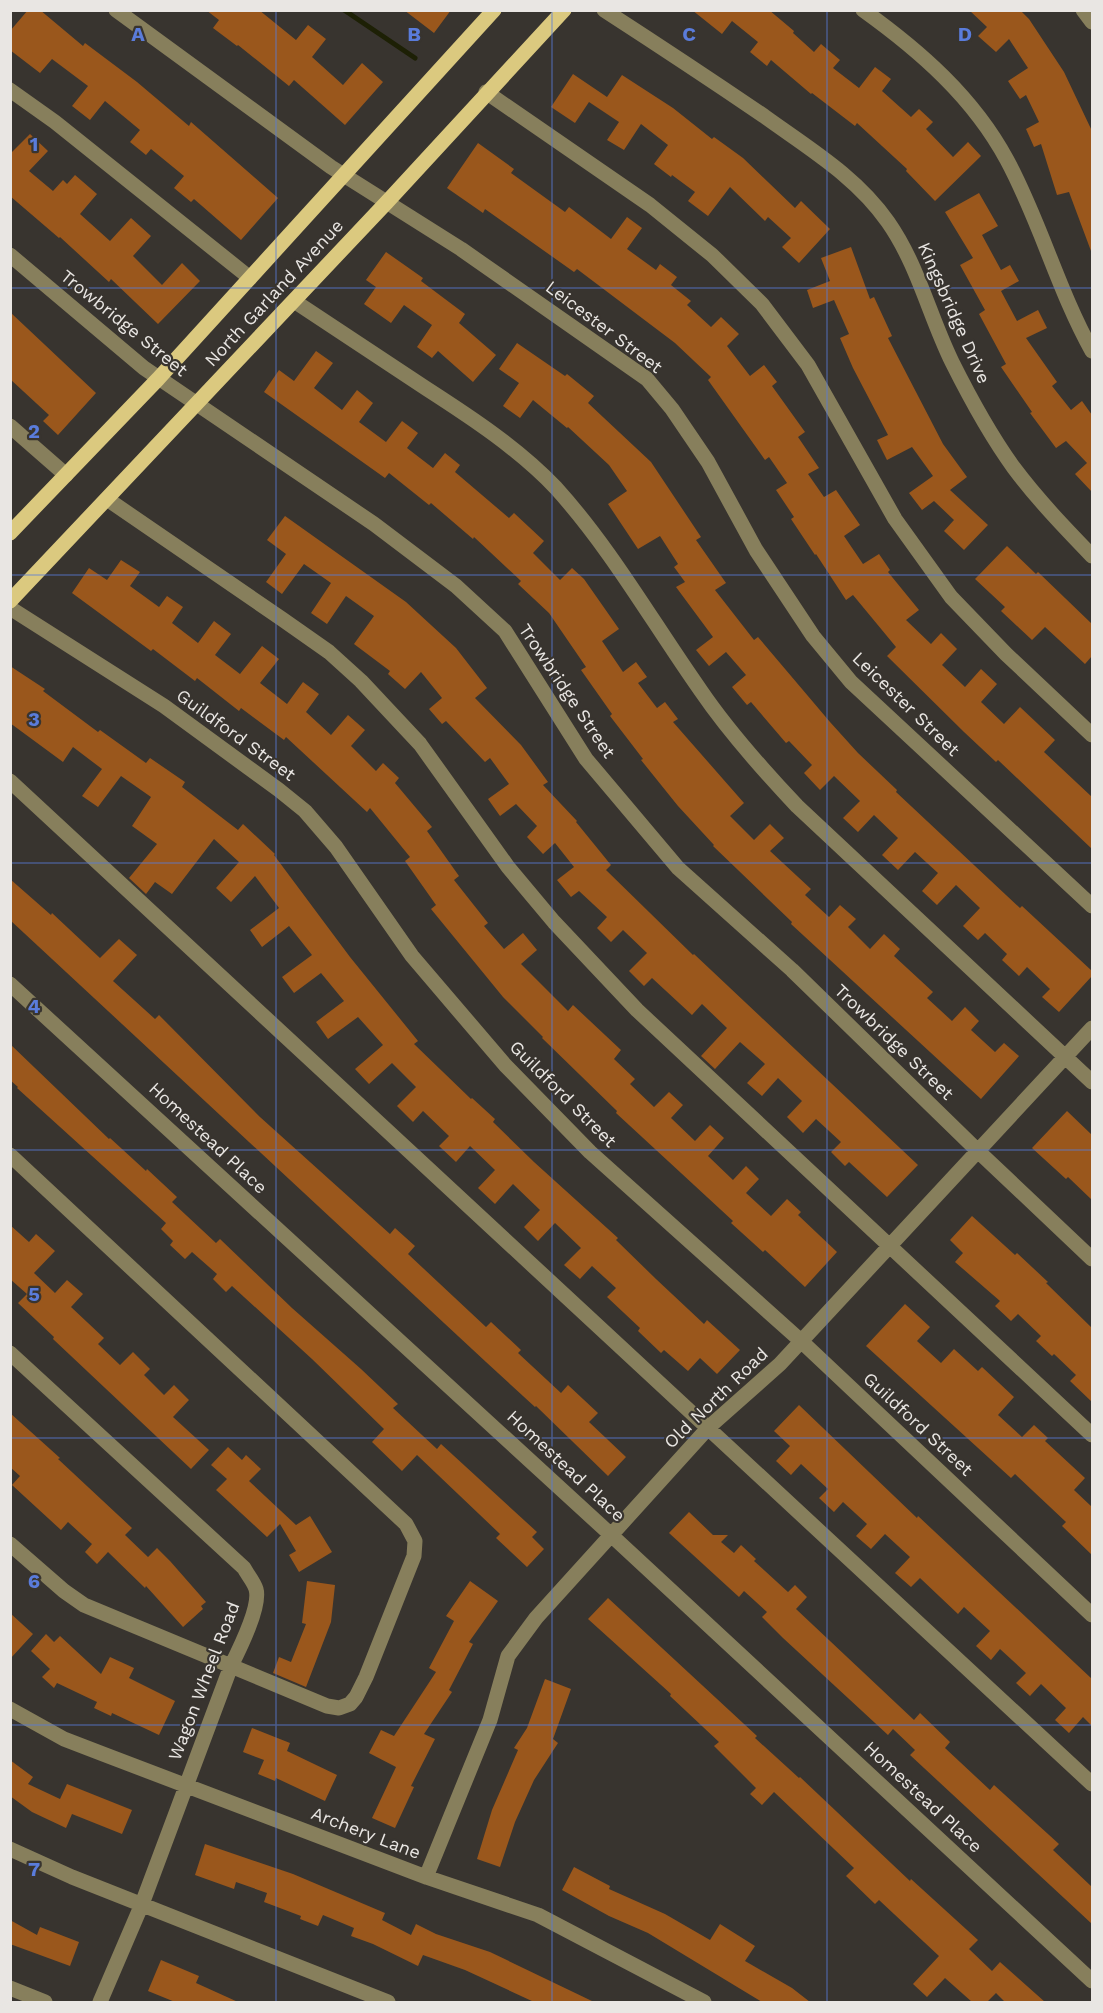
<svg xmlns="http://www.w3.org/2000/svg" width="1103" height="2013" font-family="'Work Sans',sans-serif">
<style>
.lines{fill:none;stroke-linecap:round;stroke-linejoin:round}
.stream{stroke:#1d2005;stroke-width:5}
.building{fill:#9a571c}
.minor{stroke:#877f5c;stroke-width:15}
.major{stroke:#dbc97f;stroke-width:15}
.grid{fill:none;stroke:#5a7cdb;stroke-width:1.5;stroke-opacity:0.55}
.labels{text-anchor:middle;stroke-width:4.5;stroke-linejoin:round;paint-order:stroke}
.street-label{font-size:18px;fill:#e9e6e3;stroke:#38342f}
.grid-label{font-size:20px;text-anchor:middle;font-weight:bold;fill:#5a7cdb;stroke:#38342f;stroke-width:4.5;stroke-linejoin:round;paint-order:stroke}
</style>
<rect width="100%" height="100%" fill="#38342f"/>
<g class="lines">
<!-- stream -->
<path class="stream" d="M 344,10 L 415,58"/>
</g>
<!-- building -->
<path class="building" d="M 28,10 L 40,10 L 83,46 L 85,43 L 137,82 L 189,126 L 191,122 L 278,198 L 241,240 L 194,199 L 191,202 L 174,188 L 184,176 L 151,149 L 146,155 L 130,142 L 140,130 L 105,101 L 90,120 L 72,106 L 88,86 L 52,59 L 40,73 L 10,50 L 10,31 Z
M 206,10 L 259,10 L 296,40 L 308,25 L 326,39 L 312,57 L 343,85 L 362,63 L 383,82 L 345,125 L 294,80 L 289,86 L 238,45 L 237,46 L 213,28 L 219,20 Z
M 404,10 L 451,10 L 434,33 Z
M 692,10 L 769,10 L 794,31 L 793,33 L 814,52 L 821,44 L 840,60 L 833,68 L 859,88 L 875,67 L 891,79 L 882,91 L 911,117 L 919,109 L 933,122 L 926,129 L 953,157 L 968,142 L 981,156 L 935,201 L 906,171 L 907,169 L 857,123 L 855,126 L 812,93 L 811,94 L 771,60 L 767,66 L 750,52 L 758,42 L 732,21 L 722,34 Z
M 969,10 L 1020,10 L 1029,19 L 1064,72 L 1092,131 L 1092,251 L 1091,251 L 1069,192 L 1057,195 L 1041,144 L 1034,147 L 1026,129 L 1039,122 L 1026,95 L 1020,99 L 1008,81 L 1028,68 L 1009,39 L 996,52 L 978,36 L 987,27 Z
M 573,74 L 607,97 L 622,75 L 673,108 L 712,139 L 714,137 L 743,158 L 795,208 L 801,201 L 830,229 L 799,263 L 782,247 L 791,238 L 768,217 L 765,221 L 730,187 L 708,216 L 688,201 L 695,192 L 672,175 L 671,177 L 654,164 L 668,145 L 641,124 L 624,150 L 607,140 L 619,122 L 589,102 L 575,123 L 551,107 Z
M 30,134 L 48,151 L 29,171 L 53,191 L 63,180 L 67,184 L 75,175 L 97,194 L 80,214 L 110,241 L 131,218 L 151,236 L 133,256 L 162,285 L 182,263 L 200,281 L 158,324 L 111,279 L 109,282 L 60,237 L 59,238 L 10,196 L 10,154 Z
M 478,143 L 514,169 L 511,173 L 565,212 L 569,207 L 611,239 L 627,217 L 642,228 L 627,249 L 656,270 L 660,264 L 677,277 L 671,285 L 691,301 L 687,305 L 711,327 L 721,317 L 739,334 L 727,346 L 750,376 L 764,365 L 777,382 L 772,386 L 805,432 L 798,437 L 819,468 L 808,474 L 824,497 L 836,490 L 860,525 L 844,536 L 863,564 L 879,554 L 890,570 L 888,572 L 919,610 L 906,620 L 931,644 L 941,633 L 957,649 L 942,665 L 965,687 L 981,669 L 997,684 L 981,702 L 1004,724 L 1020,707 L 1055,740 L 1044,752 L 1092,797 L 1092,849 L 998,760 L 996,762 L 964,732 L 887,656 L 896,647 L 853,595 L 846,600 L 816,554 L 815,555 L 791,519 L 794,517 L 776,490 L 787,483 L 769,457 L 765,460 L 708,380 L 711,377 L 675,343 L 577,269 L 574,272 L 485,209 L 483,213 L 447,188 Z
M 979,193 L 998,226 L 982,235 L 1001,270 L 1010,265 L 1019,281 L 1001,291 L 1017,321 L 1038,310 L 1047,328 L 1026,338 L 1057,382 L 1052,386 L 1071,410 L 1082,401 L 1092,415 L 1092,492 L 1075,474 L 1087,463 L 1066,441 L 1056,448 L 1030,413 L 1032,412 L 1001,367 L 1006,364 L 979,314 L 985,310 L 960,265 L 973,258 L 945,212 Z
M 851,247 L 870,299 L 874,297 L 892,336 L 888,338 L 943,444 L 967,477 L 950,490 L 988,525 L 964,550 L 944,531 L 954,520 L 934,501 L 922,510 L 909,493 L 933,476 L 912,447 L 887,460 L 877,440 L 888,435 L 853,368 L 840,338 L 849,334 L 834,300 L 813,308 L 807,290 L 830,281 L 821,258 Z
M 386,252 L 423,278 L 421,281 L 465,314 L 459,323 L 496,355 L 473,382 L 438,351 L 432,358 L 417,347 L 432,325 L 404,305 L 391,323 L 364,304 L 376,287 L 366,280 Z
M 10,312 L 96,393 L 58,435 L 43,421 L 49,415 L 10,379 Z
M 517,343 L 565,376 L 567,374 L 594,396 L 588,403 L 651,462 L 701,537 L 696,540 L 726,583 L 715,590 L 754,640 L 758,637 L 830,722 L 858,753 L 897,790 L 896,792 L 1020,908 L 1022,906 L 1092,971 L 1092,976 L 1059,1012 L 1042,997 L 1050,989 L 1027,967 L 1019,976 L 1002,960 L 1007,954 L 985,933 L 978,940 L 963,926 L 980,908 L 956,885 L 937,905 L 922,891 L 938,873 L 915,852 L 898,870 L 882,855 L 898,838 L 874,815 L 858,832 L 843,818 L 860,801 L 834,776 L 820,790 L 804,773 L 812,765 L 789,741 L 786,743 L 751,702 L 747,705 L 732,687 L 746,675 L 726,652 L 709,666 L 696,650 L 713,637 L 676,587 L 685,582 L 674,567 L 678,564 L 660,536 L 638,549 L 608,504 L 627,491 L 609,465 L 568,427 L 567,428 L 533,400 L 520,418 L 503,406 L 519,383 L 499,369 Z
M 316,351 L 333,363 L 314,388 L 342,410 L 357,390 L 373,403 L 359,422 L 386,442 L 402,421 L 418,433 L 407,448 L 433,468 L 445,453 L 460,465 L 455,472 L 509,518 L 514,513 L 544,541 L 533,553 L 560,580 L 572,568 L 584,579 L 619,629 L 602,641 L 623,672 L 636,662 L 647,677 L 638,683 L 657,708 L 665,702 L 678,719 L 673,722 L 744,803 L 730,816 L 754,840 L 770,824 L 784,838 L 770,851 L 811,889 L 805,895 L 829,917 L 840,905 L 856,919 L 848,927 L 870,949 L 884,934 L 900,949 L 894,956 L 933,992 L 927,998 L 952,1021 L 965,1007 L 979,1021 L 971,1030 L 995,1052 L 1004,1043 L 1019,1056 L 981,1099 L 791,924 L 792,922 L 713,846 L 714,845 L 678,806 L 641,760 L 643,759 L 610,716 L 612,714 L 581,670 L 586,667 L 549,613 L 518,584 L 521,581 L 474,537 L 473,539 L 431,503 L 429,505 L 389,473 L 385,478 L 264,392 L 279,370 L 294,381 Z
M 285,516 L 406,602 L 456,648 L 487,688 L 475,698 L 521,745 L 548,782 L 543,785 L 577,821 L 576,822 L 611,865 L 606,870 L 693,955 L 694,954 L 918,1165 L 887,1197 L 849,1162 L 845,1166 L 831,1152 L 841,1142 L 816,1119 L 803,1133 L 787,1117 L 802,1101 L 778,1078 L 762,1096 L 747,1083 L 765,1064 L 740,1042 L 715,1069 L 701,1056 L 727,1028 L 702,1004 L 692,1015 L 652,978 L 644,986 L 629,971 L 647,953 L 623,930 L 611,942 L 597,928 L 607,917 L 579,891 L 571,897 L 557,880 L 574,867 L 555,843 L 543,854 L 527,837 L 537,826 L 516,804 L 500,816 L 488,799 L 509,784 L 490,758 L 485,762 L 446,721 L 442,724 L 429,709 L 442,698 L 421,672 L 405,689 L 388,674 L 390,671 L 354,644 L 374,616 L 346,596 L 327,624 L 311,613 L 331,583 L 304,564 L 282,594 L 266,582 L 286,554 L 267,540 Z
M 1007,546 L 1036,574 L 1038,572 L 1092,624 L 1092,656 L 1085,664 L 1045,627 L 1032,640 L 1001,611 L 1005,607 L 975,579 Z
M 121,560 L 140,572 L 130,586 L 159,607 L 167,596 L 183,607 L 172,623 L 198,643 L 214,621 L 231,634 L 215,655 L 240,674 L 262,646 L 279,659 L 260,683 L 287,704 L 303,682 L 319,694 L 306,712 L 331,735 L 348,715 L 365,730 L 351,746 L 376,771 L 383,763 L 399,778 L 395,783 L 432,827 L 427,831 L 459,876 L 454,880 L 488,923 L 484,926 L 504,949 L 523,933 L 537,950 L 521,964 L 568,1011 L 573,1005 L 621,1050 L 614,1059 L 635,1079 L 630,1084 L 654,1107 L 669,1092 L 683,1105 L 671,1118 L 695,1141 L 710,1125 L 724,1138 L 708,1156 L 733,1180 L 746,1166 L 759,1179 L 746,1193 L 771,1216 L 787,1199 L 801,1212 L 798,1215 L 837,1252 L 805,1287 L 765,1250 L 763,1252 L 731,1223 L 733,1221 L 616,1113 L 617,1111 L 542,1038 L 543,1037 L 503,997 L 431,909 L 436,905 L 405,861 L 410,857 L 370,808 L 367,812 L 286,737 L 284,740 L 241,708 L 239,711 L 197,678 L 195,681 L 153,649 L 151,651 L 72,593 L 89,568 L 107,580 Z
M 10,666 L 45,689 L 43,691 L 98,732 L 100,730 L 146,763 L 150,758 L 185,782 L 182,787 L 238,830 L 243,824 L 275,854 L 274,855 L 350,957 L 418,1041 L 414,1044 L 471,1099 L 472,1098 L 495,1119 L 493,1122 L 534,1162 L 618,1238 L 616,1240 L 656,1279 L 704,1324 L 707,1320 L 740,1350 L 717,1374 L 700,1358 L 688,1371 L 664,1350 L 661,1353 L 638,1331 L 640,1328 L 607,1297 L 616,1288 L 592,1266 L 580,1279 L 564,1265 L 581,1248 L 555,1223 L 538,1241 L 524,1227 L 540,1210 L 513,1184 L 495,1204 L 478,1188 L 495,1170 L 470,1146 L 456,1162 L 439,1146 L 449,1136 L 423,1111 L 413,1122 L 397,1106 L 416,1087 L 392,1063 L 369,1084 L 355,1069 L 383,1045 L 358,1017 L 328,1039 L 316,1022 L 344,1001 L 321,973 L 294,993 L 282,977 L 312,955 L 289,926 L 262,947 L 250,930 L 279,908 L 255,876 L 231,902 L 216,888 L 239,862 L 214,839 L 172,894 L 155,882 L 146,894 L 129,878 L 157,844 L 132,826 L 151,797 L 121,776 L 98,807 L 82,796 L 102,769 L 73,747 L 63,762 L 10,723 Z
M 10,879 L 51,915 L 52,913 L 100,958 L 119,939 L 137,955 L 113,981 L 155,1019 L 159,1015 L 260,1117 L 390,1234 L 395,1228 L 415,1246 L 408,1254 L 486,1327 L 491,1322 L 521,1350 L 518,1353 L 561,1393 L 568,1385 L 598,1413 L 589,1422 L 626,1457 L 608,1476 L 536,1406 L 535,1407 L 486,1362 L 10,920 Z
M 10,1044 L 109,1139 L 110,1138 L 146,1171 L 147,1169 L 177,1197 L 172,1202 L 216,1243 L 220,1239 L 292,1308 L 361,1369 L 398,1404 L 393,1408 L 437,1449 L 441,1444 L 537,1532 L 532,1537 L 544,1549 L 527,1567 L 496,1538 L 500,1534 L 417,1455 L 402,1471 L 372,1442 L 384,1429 L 312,1359 L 232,1286 L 226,1292 L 213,1279 L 217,1274 L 192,1252 L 185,1259 L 170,1245 L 173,1241 L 161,1229 L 166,1223 L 17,1088 L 18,1087 L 10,1080 Z
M 1067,1111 L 1092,1135 L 1092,1200 L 1068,1177 L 1066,1179 L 1032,1148 Z
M 972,1216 L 1015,1255 L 1017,1253 L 1048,1282 L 1046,1283 L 1092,1328 L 1092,1402 L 1070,1381 L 1076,1375 L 1054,1354 L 1052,1356 L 1036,1341 L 1041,1336 L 1018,1314 L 1011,1321 L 995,1306 L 1000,1301 L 955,1262 L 963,1253 L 950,1240 Z
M 10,1225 L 29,1242 L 36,1234 L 55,1251 L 34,1273 L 55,1293 L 67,1280 L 83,1294 L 71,1307 L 104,1338 L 98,1344 L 120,1365 L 133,1352 L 150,1369 L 144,1375 L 164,1395 L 174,1385 L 189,1400 L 173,1417 L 209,1450 L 191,1469 L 53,1339 L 54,1337 L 18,1303 L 27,1294 L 10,1279 Z
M 905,1304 L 930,1327 L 917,1341 L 941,1363 L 954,1349 L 978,1371 L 982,1367 L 1014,1397 L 998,1415 L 1022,1437 L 1034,1425 L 1048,1438 L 1045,1441 L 1085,1478 L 1074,1490 L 1092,1507 L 1092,1555 L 1062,1526 L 1066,1522 L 1015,1474 L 1011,1478 L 866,1346 Z
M 799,1405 L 917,1518 L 918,1516 L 1092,1679 L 1092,1726 L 1083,1717 L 1069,1733 L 1055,1720 L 1066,1708 L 1041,1684 L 1030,1696 L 1016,1683 L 1026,1673 L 1000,1649 L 991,1660 L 976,1646 L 990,1631 L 964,1607 L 958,1614 L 920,1578 L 911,1587 L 895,1573 L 910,1557 L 885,1534 L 871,1549 L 856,1536 L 867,1524 L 843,1502 L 834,1512 L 819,1498 L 828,1489 L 801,1464 L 791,1475 L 776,1461 L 790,1446 L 774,1431 Z
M 10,1413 L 60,1458 L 58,1459 L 132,1528 L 125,1535 L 148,1557 L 157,1548 L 170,1561 L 206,1602 L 201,1606 L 203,1609 L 183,1627 L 146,1586 L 145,1588 L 108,1552 L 97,1564 L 85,1552 L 92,1544 L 68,1522 L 61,1530 L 12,1485 L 20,1476 L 10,1467 Z
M 228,1447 L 242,1460 L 246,1455 L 261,1469 L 249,1481 L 296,1525 L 310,1516 L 332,1552 L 299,1572 L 289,1555 L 296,1551 L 280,1524 L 267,1537 L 216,1490 L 227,1479 L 211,1465 Z
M 689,1512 L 713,1535 L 728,1535 L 721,1542 L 734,1553 L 741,1545 L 756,1559 L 754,1561 L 788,1592 L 795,1585 L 807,1597 L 796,1609 L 914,1720 L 920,1713 L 950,1742 L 945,1748 L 990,1790 L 994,1785 L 1059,1844 L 1053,1850 L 1092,1887 L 1092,1924 L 910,1755 L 915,1750 L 893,1729 L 888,1735 L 783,1638 L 762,1617 L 767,1612 L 744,1591 L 739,1597 L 669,1533 Z
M 307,1581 L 335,1585 L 331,1622 L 306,1687 L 273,1673 L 279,1657 L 291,1662 L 306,1624 L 302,1623 Z
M 470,1581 L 498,1601 L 469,1642 L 473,1644 L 449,1690 L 452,1692 L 424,1734 L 435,1739 L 411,1786 L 414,1787 L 395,1828 L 372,1818 L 396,1767 L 369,1753 L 381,1730 L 394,1736 L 436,1672 L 429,1668 L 454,1621 L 446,1616 Z
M 608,1598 L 757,1736 L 755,1738 L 799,1778 L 800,1777 L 910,1881 L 911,1879 L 978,1940 L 969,1949 L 992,1971 L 1000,1962 L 1045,2002 L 1005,2002 L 996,1993 L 987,2002 L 972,2002 L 945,1978 L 927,1997 L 913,1984 L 939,1956 L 879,1900 L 875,1904 L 846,1876 L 854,1868 L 774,1792 L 762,1805 L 750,1794 L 756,1788 L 714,1746 L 719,1742 L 670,1696 L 671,1694 L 588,1619 Z
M 10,1613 L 33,1634 L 10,1659 Z
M 46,1634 L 54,1642 L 60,1636 L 101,1674 L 110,1657 L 134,1668 L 129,1678 L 175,1701 L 159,1735 L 112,1713 L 111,1716 L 94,1708 L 97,1702 L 57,1683 L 54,1688 L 42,1677 L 50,1669 L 31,1651 Z
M 545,1679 L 571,1689 L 553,1739 L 558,1743 L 534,1780 L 515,1822 L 500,1867 L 477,1859 L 492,1810 L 518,1750 L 514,1748 L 527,1728 Z
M 252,1728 L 290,1743 L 287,1751 L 337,1775 L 325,1801 L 276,1778 L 275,1781 L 258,1774 L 264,1760 L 243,1752 Z
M 10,1760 L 33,1777 L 28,1784 L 60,1799 L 67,1784 L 132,1810 L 122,1834 L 72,1814 L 66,1828 L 32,1812 L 10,1796 Z
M 205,1844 L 293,1874 L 385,1913 L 382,1920 L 411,1935 L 416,1924 L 436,1934 L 490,1952 L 594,2002 L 534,2002 L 465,1970 L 423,1955 L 418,1966 L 373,1944 L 351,1936 L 354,1928 L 323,1915 L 318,1926 L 300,1919 L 301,1916 L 264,1902 L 267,1893 L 236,1882 L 234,1889 L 195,1875 Z
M 574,1867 L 610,1886 L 609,1889 L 665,1914 L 710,1940 L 720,1924 L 755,1946 L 745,1961 L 792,1988 L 810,2002 L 762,2002 L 648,1933 L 609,1916 L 562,1890 Z
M 10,1920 L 37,1935 L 40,1927 L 79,1942 L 70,1966 L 10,1944 Z
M 161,1960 L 199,1976 L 196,1983 L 238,2002 L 175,2002 L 148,1991 Z"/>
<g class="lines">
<!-- minor -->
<path class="minor" d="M 116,10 L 331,167 L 461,249 L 647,379 L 672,409 L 708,462 L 756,550 L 813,636 L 851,682 L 1092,906
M 604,10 C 658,45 711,80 764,116 C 808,148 856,176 888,222 C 918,265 929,315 952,362 C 970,398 990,435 1014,468 C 1038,500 1065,528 1092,556
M 863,10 C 920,51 973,97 1007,160 C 1040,221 1058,290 1092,351
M 1083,10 L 1092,22
M 10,90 L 55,122 L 250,278
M 486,92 L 650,205 L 712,255 L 762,304 L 808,365 L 895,519 L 951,597 L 1006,654 L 1092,735
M 10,255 L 144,368 L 374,524 L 456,586 L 505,631 L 586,759 L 678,868 L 792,970 L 978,1151 L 1092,1259
M 294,301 C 338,330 382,359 427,389 C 472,418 519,449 556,488 C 612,550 653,623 701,691 C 729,732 763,770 797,806 L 1092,1082
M 10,426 L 66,475
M 107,499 L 282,619 L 329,652 L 361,681 L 420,744 L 508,867 L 554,922 L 637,1010 L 1092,1435
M 10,608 L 164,706 L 279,790 L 305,811 L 336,847 L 412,956 L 505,1065 L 590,1152 L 801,1341 L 1092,1615
M 10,781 L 1092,1784
M 10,984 L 610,1534 L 1092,1981
M 10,1155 L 406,1524 L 415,1541 L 414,1556 L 366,1677 L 356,1697 L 350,1704 L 339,1708 L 327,1706 L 84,1605 L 64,1591 L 10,1544
M 10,1353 L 244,1568 C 247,1574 254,1582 256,1589 C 261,1606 239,1650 231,1666 L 142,1904 L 100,2002
M 10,1709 L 64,1739 L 103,1754 L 426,1877 L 538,1915 L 704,2002
M 10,1849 L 72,1877 L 388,2002
M 426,1877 L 490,1720 L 508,1656 L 536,1618 L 709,1427 L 780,1364 L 1092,1028
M 10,1988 L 45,2002"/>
<!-- major -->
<path class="major" d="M 10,533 L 158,379 L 494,10
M 10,601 L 387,202 L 564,10"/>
</g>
<!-- grid -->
<path class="grid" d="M 276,10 L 276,2002M 552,10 L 552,2002M 827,10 L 827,2002M 10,288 L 1092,288M 10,575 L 1092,575M 10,863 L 1092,863M 10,1150 L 1092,1150M 10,1438 L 1092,1438M 10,1725 L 1092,1725"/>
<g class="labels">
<!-- street labels -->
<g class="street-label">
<text transform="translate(274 293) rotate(-47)" y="6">North Garland Avenue</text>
<text transform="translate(954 313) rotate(66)" y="6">Kingsbridge Drive</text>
<text transform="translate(124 323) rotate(39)" y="6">Trowbridge Street</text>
<text transform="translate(604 327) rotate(37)" y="6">Leicester Street</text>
<text transform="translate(567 691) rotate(56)" y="6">Trowbridge Street</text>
<text transform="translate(906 704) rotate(44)" y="6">Leicester Street</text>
<text transform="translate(236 735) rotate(36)" y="6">Guildford Street</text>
<text transform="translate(894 1042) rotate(44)" y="6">Trowbridge Street</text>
<text transform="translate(563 1094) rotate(45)" y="6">Guildford Street</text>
<text transform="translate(208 1138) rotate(43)" y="6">Homestead Place</text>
<text transform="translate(716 1398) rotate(-44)" y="6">Old North Road</text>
<text transform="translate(918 1424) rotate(43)" y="6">Guildford Street</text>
<text transform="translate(566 1466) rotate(43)" y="6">Homestead Place</text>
<text transform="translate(204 1681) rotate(-69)" y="6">Wagon Wheel Road</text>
<text transform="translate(923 1797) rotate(43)" y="6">Homestead Place</text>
<text transform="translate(366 1833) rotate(21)" y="6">Archery Lane</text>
</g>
</g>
<g class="grid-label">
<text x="138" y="41">A</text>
<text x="414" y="41">B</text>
<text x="689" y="41">C</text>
<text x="965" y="41">D</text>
<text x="34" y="151">1</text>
<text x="34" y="438">2</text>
<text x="34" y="726">3</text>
<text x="34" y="1013">4</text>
<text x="34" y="1301">5</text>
<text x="34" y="1588">6</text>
<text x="34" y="1876">7</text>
</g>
<!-- border -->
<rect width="1103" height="2013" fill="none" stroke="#e9e6e3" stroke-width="24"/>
</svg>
